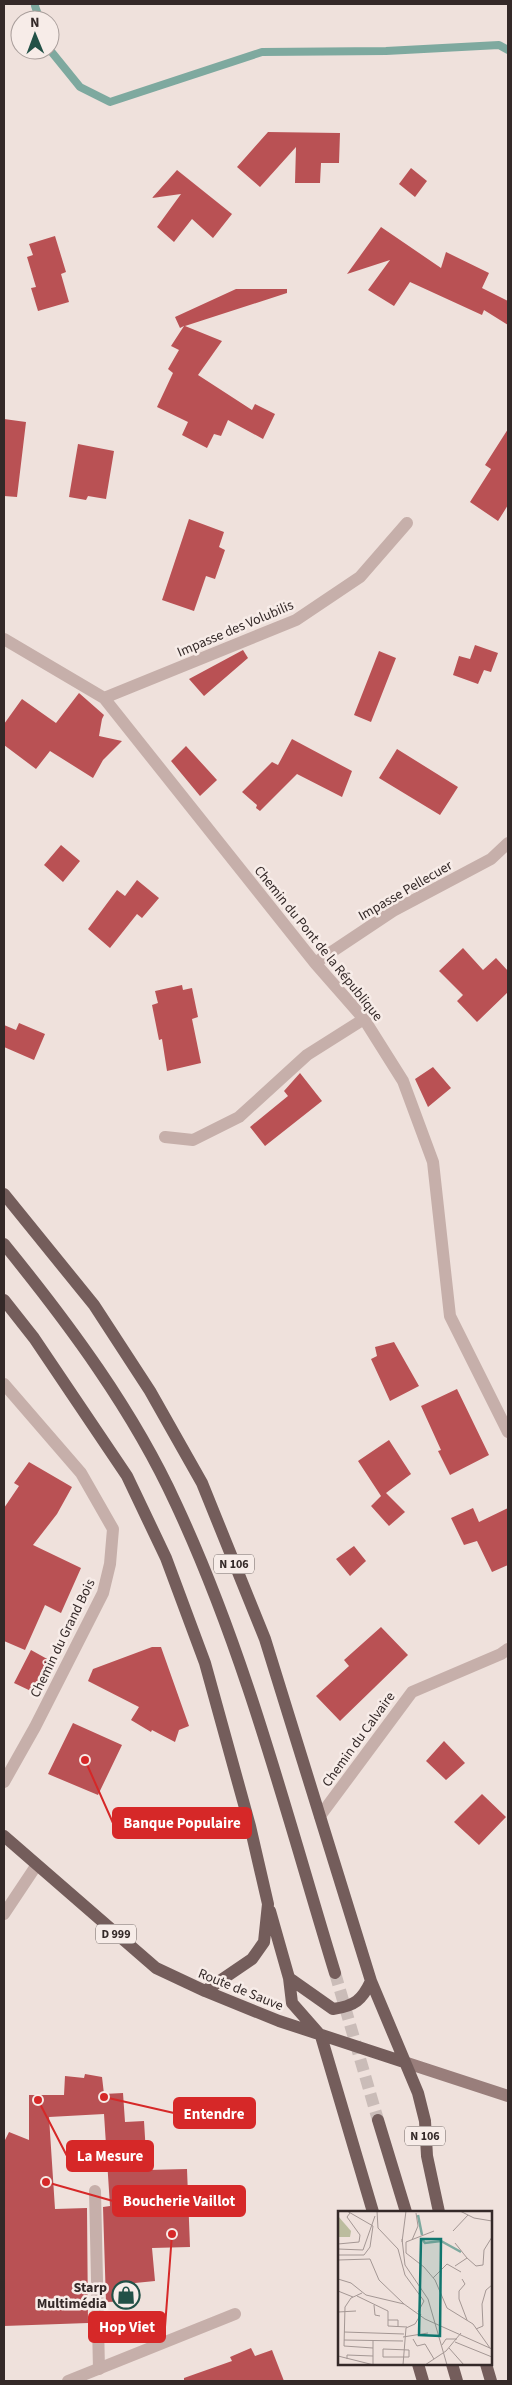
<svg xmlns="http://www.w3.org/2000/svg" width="512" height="2385" font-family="'Source Sans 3',sans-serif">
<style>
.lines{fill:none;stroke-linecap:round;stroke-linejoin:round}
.stream{stroke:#7ea99f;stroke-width:8}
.building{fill:#b95154}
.primary-tunnel{stroke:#cabcb8;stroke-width:12;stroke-dasharray:12 6;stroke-linecap:butt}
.lane{stroke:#c6afaa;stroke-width:12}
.street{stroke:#c6afaa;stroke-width:12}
.secondary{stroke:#997e7b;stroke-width:12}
.primary{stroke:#745d5b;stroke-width:12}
.labels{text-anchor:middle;stroke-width:5;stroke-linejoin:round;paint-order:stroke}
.shield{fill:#f7ece8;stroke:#6e6462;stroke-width:1}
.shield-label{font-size:12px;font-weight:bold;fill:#342928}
.street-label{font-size:14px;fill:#342928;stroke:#f7ece8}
.poi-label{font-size:14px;font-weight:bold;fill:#342928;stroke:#f7ece8;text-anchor:end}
.inset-river{fill:none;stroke:#7ea99f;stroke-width:2.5}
.inset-road{fill:none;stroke:#a49794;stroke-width:1}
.view{fill:#0f766e;fill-opacity:0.15;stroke:#0f766e;stroke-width:2.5}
.inset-edge{fill:none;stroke:#342928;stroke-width:2.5}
.leader{fill:none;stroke:#d62828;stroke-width:2}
.callout-dot{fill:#d62828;stroke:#f7ece8;stroke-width:2}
.callout{fill:#d62828;stroke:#d62828;stroke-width:2}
.callout-label{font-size:15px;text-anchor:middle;font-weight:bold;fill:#fff}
</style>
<rect width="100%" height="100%" fill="#efe1dc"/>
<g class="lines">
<!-- stream -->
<path class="stream" d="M 35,6 L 40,20
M 50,50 L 80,87 L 110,102 L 262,52 L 386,51 L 499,45 L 508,50"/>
</g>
<!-- building -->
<path class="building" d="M 268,132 L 340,133 L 339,163 L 321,163 L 320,183 L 295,183 L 296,147 L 260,187 L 237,167 Z
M 411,168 L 427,181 L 415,197 L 399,184 Z
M 177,170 L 232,214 L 213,238 L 192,219 L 174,242 L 157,227 L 181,194 L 152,198 Z
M 381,227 L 441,268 L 446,252 L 489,273 L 482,288 L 508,301 L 508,325 L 484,310 L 482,315 L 410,282 L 394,306 L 368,290 L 390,260 L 347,274 Z
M 55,236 L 66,272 L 61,274 L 69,302 L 38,311 L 31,288 L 36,287 L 27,257 L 33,255 L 29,244 Z
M 236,289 L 287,289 L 287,293 L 185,326 L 222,341 L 198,375 L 252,410 L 255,404 L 275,414 L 263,439 L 228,420 L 221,436 L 214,434 L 207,448 L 182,435 L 188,422 L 157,407 L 173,373 L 168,369 L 179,350 L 171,346 L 184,326 L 180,328 L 175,317 Z
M 4,419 L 26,422 L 17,497 L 4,496 Z
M 508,429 L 508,505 L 498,521 L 470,502 L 491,469 L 485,465 Z
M 78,444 L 114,451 L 106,499 L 88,496 L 86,500 L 69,497 Z
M 189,519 L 224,532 L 219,547 L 225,550 L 215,579 L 206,576 L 194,611 L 162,600 Z
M 475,645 L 498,653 L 491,672 L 484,670 L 478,684 L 453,675 L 459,656 L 470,659 Z
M 243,650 L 248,658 L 204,696 L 189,679 Z
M 379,651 L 396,658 L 371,722 L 354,715 Z
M 79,693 L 104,715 L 102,719 L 99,736 L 122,741 L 103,760 L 93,778 L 50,751 L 36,769 L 4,745 L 4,724 L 22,699 L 56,723 Z
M 292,739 L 352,771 L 342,797 L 297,774 L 260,811 L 256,808 L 257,805 L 242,792 L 272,762 L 278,765 Z
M 186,746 L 217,780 L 200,796 L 171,761 Z
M 397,749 L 458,787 L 440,815 L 379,778 Z
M 61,845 L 80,861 L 63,882 L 44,865 Z
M 137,880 L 159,898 L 142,918 L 137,914 L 110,948 L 88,929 L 117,890 L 125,896 Z
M 463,948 L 483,970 L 496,958 L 508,971 L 508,992 L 477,1022 L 457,1001 L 463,995 L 439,971 Z
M 182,985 L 183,990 L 192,988 L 198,1017 L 192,1019 L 201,1063 L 167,1071 L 162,1039 L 159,1040 L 152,1005 L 158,1003 L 155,991 Z
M 19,1023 L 45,1034 L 34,1060 L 4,1047 L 4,1025 L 16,1030 Z
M 433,1067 L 451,1088 L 428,1107 L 415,1079 Z
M 300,1073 L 322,1101 L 265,1146 L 250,1127 L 288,1096 L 284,1091 Z
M 394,1342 L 419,1386 L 390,1401 L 371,1359 L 377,1356 L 375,1347 Z
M 457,1389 L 489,1455 L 450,1475 L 438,1451 L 441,1450 L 421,1406 Z
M 389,1440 L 411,1474 L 386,1493 L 405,1512 L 389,1526 L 371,1506 L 384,1493 L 381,1496 L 358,1461 Z
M 29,1462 L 72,1487 L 57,1514 L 33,1545 L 81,1568 L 61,1613 L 45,1605 L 25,1650 L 4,1641 L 4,1508 L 19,1486 L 14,1483 Z
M 473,1508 L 479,1522 L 508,1508 L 508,1565 L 492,1572 L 477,1541 L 464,1545 L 451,1518 Z
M 354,1546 L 366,1561 L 350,1576 L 336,1559 Z
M 381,1627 L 408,1655 L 340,1721 L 316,1696 L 349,1666 L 344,1660 Z
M 152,1647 L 161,1647 L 189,1726 L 179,1730 L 175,1742 L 152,1730 L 151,1732 L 131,1720 L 139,1707 L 88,1681 L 93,1669 Z
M 31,1650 L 49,1660 L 33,1692 L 14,1683 Z
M 73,1723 L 122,1745 L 98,1795 L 48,1774 Z
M 444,1741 L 465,1763 L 446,1780 L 426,1761 Z
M 482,1794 L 506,1817 L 479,1845 L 454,1822 Z
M 85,2074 L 102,2077 L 104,2094 L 123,2093 L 125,2122 L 144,2121 L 147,2170 L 187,2169 L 190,2247 L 152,2248 L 155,2281 L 135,2283 L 136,2301 L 106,2302 L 103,2207 L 110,2206 L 104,2114 L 49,2117 L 55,2209 L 87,2208 L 88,2323 L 4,2326 L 4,2142 L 9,2132 L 29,2140 L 29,2095 L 64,2095 L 65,2076 L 84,2078 Z
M 251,2348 L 255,2356 L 272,2350 L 284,2381 L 184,2381 L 184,2378 L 232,2361 L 230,2357 Z"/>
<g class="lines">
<!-- primary-tunnel -->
<path class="primary-tunnel" d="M 335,1973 L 378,2120"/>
<!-- lane -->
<path class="lane" d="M 95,2191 L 99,2369"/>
<!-- street -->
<path class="street" d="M 4,639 L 104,698 L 315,963 L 364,1019 L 403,1081 L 433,1162 L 450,1316 L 508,1432
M 104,698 L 296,620 L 360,577 L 407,523
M 315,963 L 393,911 L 491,859 L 508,843
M 165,1137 L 193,1140 L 239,1117 L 307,1055 L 364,1019
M 4,1384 L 81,1473 L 113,1529 L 110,1564 L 103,1593 L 35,1727 L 4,1782
M 320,1816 L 412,1692 L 501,1654 L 508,1649
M 4,1914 L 36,1866
M 68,2381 L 235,2314"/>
<!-- secondary -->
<path class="secondary" d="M 404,2062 L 508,2096"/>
<!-- primary -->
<path class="primary" d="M 4,1194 L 94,1305 L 150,1391 L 202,1483 L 265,1639 L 371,1981 L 418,2093 L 425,2121 L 427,2156 L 439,2212
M 4,1244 C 69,1324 133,1410 176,1504 C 246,1654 287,1816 335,1973
M 4,1300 L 34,1338 L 127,1476 L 166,1558 L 205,1663 L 250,1826 L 268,1904 L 264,1942 L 252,1959 L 205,1991
M 4,1836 L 156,1968 L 205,1991 L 279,2021 L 404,2062
M 270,1911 L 289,1978 L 292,2003 L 321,2036 L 373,2212
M 289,1978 L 333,2009 C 355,2006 362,2000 371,1981
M 378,2120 L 406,2212
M 418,2364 L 423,2381
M 452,2364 L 457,2381
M 486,2364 L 491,2381"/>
</g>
<!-- icons -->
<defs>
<g id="shop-ring" transform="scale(1.4375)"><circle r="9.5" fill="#f7ece8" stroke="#225147" stroke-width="1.5"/><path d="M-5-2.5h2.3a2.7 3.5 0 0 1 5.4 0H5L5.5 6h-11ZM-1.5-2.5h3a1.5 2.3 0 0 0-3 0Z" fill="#225147"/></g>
</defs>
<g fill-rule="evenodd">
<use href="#shop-ring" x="126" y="2295"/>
</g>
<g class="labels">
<!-- shield labels -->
<g class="shield">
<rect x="214" y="1554.5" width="40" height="19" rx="4"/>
<rect x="96" y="1924.5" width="40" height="19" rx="4"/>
<rect x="405" y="2126.5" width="40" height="19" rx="4"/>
</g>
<g class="shield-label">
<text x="234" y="1568">N 106</text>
<text x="116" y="1938">D 999</text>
<text x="425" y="2140">N 106</text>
</g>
<!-- street labels -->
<g class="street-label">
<text transform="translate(235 628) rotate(-23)" y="5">Impasse des Volubilis</text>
<text transform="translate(405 890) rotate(-30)" y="5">Impasse Pellecuer</text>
<text transform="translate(319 943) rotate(51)" y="5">Chemin du Pont de la République</text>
<text transform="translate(62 1638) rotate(-64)" y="5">Chemin du Grand Bois</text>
<text transform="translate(358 1739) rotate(-54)" y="5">Chemin du Calvaire</text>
<text transform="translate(241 1989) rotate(22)" y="5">Route de Sauve</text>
</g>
<!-- poi labels -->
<g class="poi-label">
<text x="107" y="2292">Starp<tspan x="107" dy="16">Multimédia</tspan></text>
</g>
</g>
<!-- overview -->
<g transform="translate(338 2211)">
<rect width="154" height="154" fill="#efe1dc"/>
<path d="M 0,5 L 13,20 L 12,26 L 0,26 Z" fill="#bbbc9e"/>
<path class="inset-river" d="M 80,4 L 84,24M 84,28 L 87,32 L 103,30 L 123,41"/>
<path class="inset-road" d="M 39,0 L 40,17 L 60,38 L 67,64 L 86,90 L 80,101M 122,0 L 136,7 L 154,10M 96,20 L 68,31 L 68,42 L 86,56 L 97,69 L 109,97 L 135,113 L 152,137M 115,20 L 130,4M 64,28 L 67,54 L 90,88 L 109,154M 74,29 L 80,15 L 78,2M 64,31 L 68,0M 117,32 L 129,47M 0,33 L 21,31 L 22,24 L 9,6 L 12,2M 0,38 L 25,39 L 37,5M 0,44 L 26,44 L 32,36 L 35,15 L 9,0M 0,49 L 32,48 L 41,69 L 66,93M 117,55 L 129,47 L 138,55 L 145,54 L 146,39 L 154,26M 95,67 L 109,53 L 123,61M 0,68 L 13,72 L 28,84 L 66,93 L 87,108 L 154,138M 124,68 L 127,73 L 121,80 L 121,88 L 129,109M 0,80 L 15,86M 24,82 L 13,87 L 7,96 L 6,135 L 35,137M 19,85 L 50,100 L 50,115 L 69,116M 36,94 L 37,104 L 42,105M 0,101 L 18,100M 50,109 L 60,109 L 60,115M 138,118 L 145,115 L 144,93 L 148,79 L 154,74M 6,121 L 66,123M 65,126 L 90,122M 75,128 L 79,135 L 87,133 L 96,148M 6,129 L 65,130M 117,131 L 154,146M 104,134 L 108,128 L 119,128M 111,137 L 126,154M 45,138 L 71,139 L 71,146 L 45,146 ZM 0,145 L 36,154M 9,148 L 9,144 L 35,145M 35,153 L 35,129M 65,154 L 68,117 L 77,113 L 83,103M 87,154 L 108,140 L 123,122"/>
<path class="view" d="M 83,28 L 103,28 L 102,125 L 81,124 Z"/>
<rect width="154" height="154" class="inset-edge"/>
</g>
<!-- callouts -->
<path class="leader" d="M85 1760L113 1823M104 2097L174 2113M38 2100L67 2156M46 2182L113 2201M172 2234L165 2327"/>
<g class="callout-dot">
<circle cx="85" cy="1760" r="5"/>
<circle cx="104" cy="2097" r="5"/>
<circle cx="38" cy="2100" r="5"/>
<circle cx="46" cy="2182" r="5"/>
<circle cx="172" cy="2234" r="5"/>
</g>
<g class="callout">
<rect x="113" y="1808" width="138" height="30" rx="5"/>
<rect x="174" y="2098" width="81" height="30" rx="5"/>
<rect x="67" y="2141" width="86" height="30" rx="5"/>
<rect x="113" y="2186" width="132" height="30" rx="5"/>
<rect x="89" y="2312" width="76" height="30" rx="5"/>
</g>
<g class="callout-label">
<text x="182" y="1828">Banque Populaire</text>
<text x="214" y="2119">Entendre</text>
<text x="110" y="2161">La Mesure</text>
<text x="179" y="2206">Boucherie Vaillot</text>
<text x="127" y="2332">Hop Viet</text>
</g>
<!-- border -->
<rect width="512" height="2385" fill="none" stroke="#342928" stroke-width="10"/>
<!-- north arrow -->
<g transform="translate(35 35) rotate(359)"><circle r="24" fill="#f7ece8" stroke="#a99e9b"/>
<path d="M0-4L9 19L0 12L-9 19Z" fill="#225147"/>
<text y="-8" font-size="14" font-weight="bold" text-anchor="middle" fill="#342928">N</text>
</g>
</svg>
